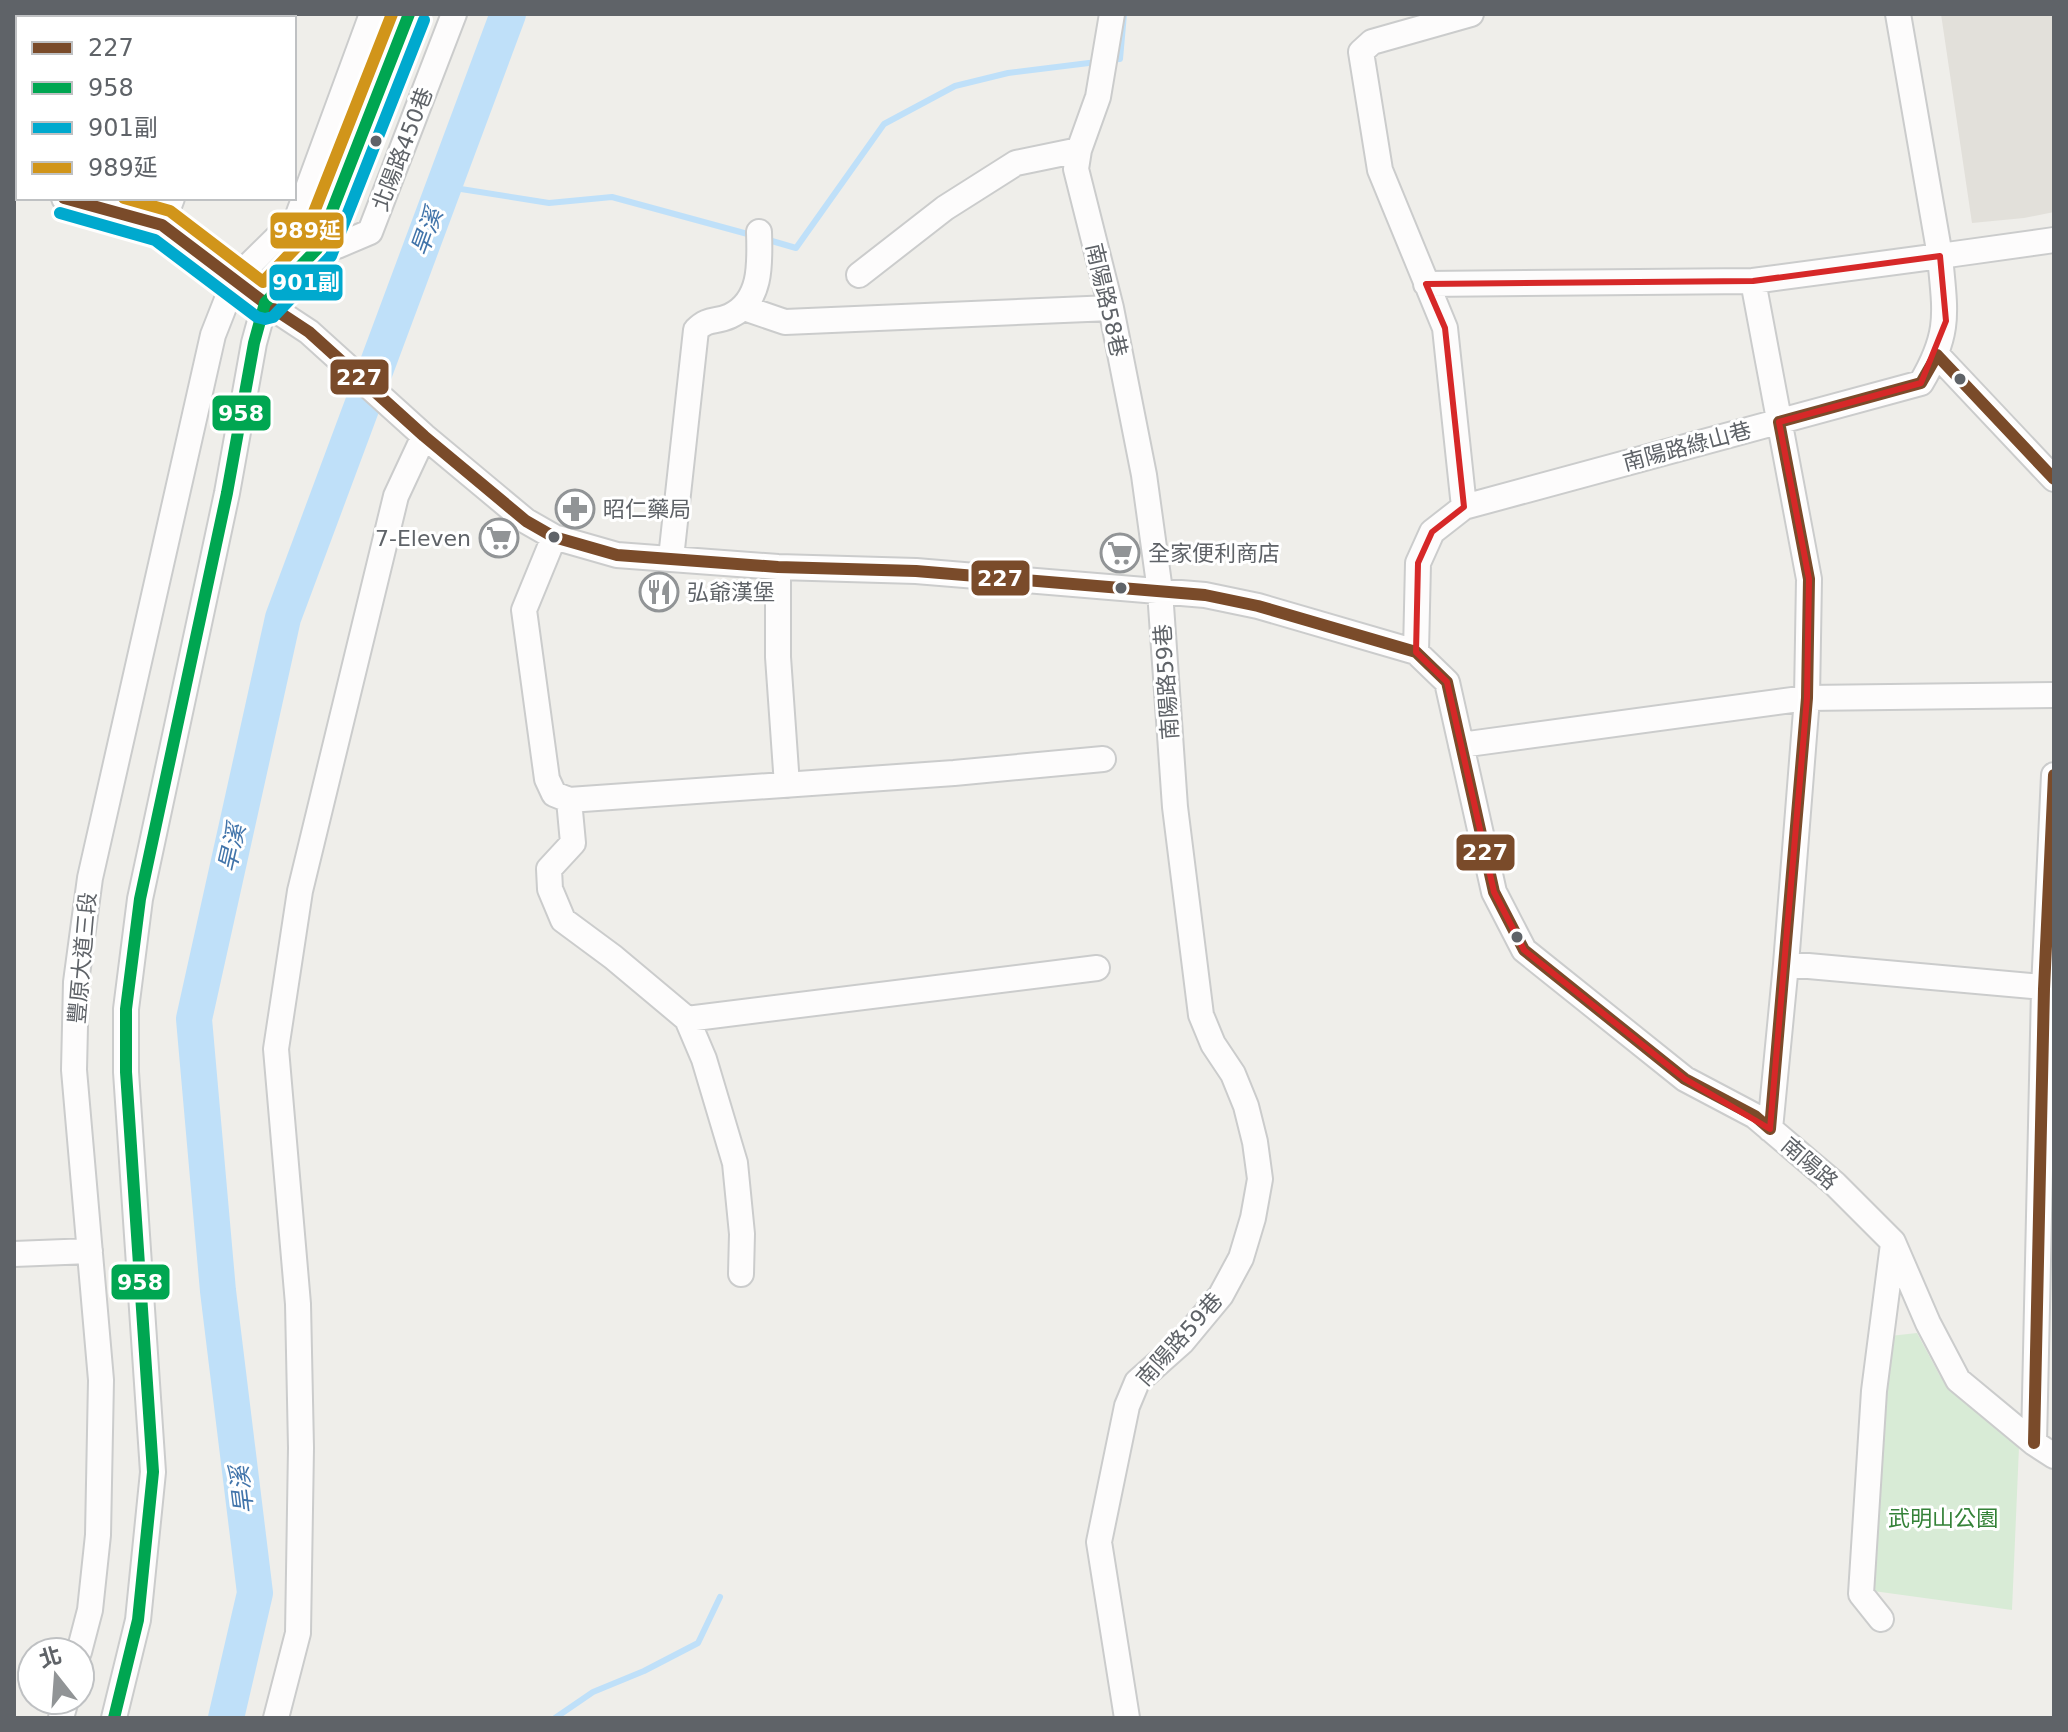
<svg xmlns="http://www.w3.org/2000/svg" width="2068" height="1732" font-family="'DejaVu Sans','Noto Sans TC',sans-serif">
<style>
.education{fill:#e2e0da}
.green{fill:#d8ebd6}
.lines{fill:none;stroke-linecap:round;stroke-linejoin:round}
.stream{stroke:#bfe0f9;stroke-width:6}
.river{stroke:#bfe0f9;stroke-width:36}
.minor-casing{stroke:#cbcccc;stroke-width:28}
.minor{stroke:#fdfcfc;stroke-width:24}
.bus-1-casing{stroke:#fff;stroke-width:18}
.bus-2-casing{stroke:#fff;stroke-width:18}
.bus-3-casing{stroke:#fff;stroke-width:18}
.bus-4-casing{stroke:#fff;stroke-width:18}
.bus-1{stroke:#7a4b2a;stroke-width:12}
.bus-2{stroke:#00a651;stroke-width:12}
.bus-3{stroke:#00a9ce;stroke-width:12}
.bus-4{stroke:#d1951a;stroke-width:12}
.marked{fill:none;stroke:#d62828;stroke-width:6;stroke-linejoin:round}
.bus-dot{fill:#5f6368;stroke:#fff;stroke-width:3}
.labels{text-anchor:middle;stroke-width:6;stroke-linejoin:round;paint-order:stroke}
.street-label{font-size:22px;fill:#5f6368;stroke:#fff}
.poi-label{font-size:22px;fill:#5f6368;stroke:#fff;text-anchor:start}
.park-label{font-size:22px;fill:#348238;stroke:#fff}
.water-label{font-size:24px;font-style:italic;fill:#4174aa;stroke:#fff}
.line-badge{stroke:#fff;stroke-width:3}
.badge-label{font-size:22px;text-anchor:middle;font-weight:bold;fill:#fff}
</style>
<rect width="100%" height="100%" fill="#efeeea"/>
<!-- education -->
<path class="education" d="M 1941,14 L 2054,14 L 2054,212 L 2024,218 L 1972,223 Z"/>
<!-- green -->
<path class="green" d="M 1917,1333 L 1940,1376 L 2019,1447 L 2012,1610 L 1866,1590 L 1881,1337 Z"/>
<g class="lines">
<!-- stream -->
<path class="stream" d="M 1108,60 L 1120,59 L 1124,14
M 442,186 L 549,203 L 612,197 L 755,236
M 765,239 L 796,248 L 884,124 L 955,86 L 1008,73 L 1097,62
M 555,1718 L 593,1692 L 644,1671 L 698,1643 L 720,1597"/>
<!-- river -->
<path class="river" d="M 226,1718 L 255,1593 L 218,1291 L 194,1019 L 283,618 L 508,14"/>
<!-- minor casing -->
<g class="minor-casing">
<path id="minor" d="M 170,14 L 171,18
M 1112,14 L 1098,97 L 1079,150 L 1076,169 L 1111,308 L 1144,475 L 1160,591 L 1175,807 L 1201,1015 L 1213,1044 L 1233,1074 L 1246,1106 L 1255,1142 L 1260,1179 L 1253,1218 L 1241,1258 L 1221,1295 L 1182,1342 L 1137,1382 L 1127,1406 L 1099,1542 L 1127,1718
M 14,184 L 18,185
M 64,198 L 162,225 L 265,303 L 309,332 L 424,436 L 526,521 L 554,537 L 617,555 L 778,567 L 916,571 L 1205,595 L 1258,606 L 1416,652 L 1447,682 L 1494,892 L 1524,950 L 1685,1079 L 1755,1116 L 1835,1184 L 1893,1242 L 1928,1323 L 1958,1380 L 2034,1443 L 2054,1456
M 162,225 L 172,198
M 317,249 L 337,246 L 370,232 L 454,14
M 859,275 L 945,208 L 1016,163 L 1079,150
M 1426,284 L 1753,281
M 744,308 L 785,322 L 1111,308
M 1937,355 L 2054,479
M 1464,507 L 1445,328 L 1380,170 L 1361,52 L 1372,42 L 1471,14
M 554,537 L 524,610 L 547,779 L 554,794 L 569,800 L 954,773 L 1103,759
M 671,558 L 696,330 C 709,317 715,323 730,316 C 762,301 760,263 759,232
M 778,567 L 778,657 L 787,785
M 1416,652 L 1418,563 L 1432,532 L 1464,507 L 1921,383 C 1951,332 1945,312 1940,256 L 2054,240
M 1461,745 L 1807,698 L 2054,695
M 569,800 L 573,843 L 549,869 L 550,889 L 563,920 L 613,957 L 687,1019 L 704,1059 L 735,1163 L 742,1234 L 741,1274
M 1786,964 L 2054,988
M 687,1019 L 1097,968
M 1770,1129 L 1786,964 L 1807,698 L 1809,579 L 1753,281 L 1940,256 L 1898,14
M 14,1254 L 90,1251
M 2034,1443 L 2044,989 L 2054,775
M 1881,1619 L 1861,1594 L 1874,1391 L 1893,1244
M 79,1652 L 90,1610 L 98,1535 L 101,1380 L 74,1070 L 76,982 L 90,878 L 213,335 L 235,279 L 297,218 L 372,14
M 61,1718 L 66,1700
M 114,1718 L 138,1620 L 153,1472 L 126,1072 L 126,1009 L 140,899 L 227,493 L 254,343 L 265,303 L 317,249 L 409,14
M 276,1718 L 298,1633 L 301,1448 L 298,1304 L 276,1049 L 300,891 L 396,496 L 424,436"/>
</g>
<!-- minor -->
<use href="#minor" class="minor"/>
<!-- bus-1 casing -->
<g class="bus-1-casing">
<path id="bus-1" d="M 64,198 L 162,225 L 265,303 L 309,332 L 424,436 L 526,521 L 554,537 L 617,555 L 778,567 L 916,571 L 1205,595 L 1258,606 L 1416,652 L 1447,682 L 1494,892 L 1524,950 L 1685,1079 L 1755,1116 L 1770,1129
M 1937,355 L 2054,479
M 1779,422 L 1921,383 L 1937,355
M 1770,1129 L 1807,698 L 1809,579 L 1779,422
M 2034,1443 L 2044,989 L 2054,775"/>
</g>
<!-- bus-2 casing -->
<g class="bus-2-casing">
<path id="bus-2" d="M 114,1718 L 138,1620 L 153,1472 L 126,1072 L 126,1009 L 140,899 L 227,493 L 254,343 L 265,303 L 317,249 L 409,14"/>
</g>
<!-- bus-3 casing -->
<g class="bus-3-casing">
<path id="bus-3" d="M 60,213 L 155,240 L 257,317 L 265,319 L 273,317 L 331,256 L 424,20"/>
</g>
<!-- bus-4 casing -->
<g class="bus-4-casing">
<path id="bus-4" d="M 124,198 L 170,211 L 263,282 L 303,240 L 392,14"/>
</g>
<!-- bus-1 -->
<use href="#bus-1" class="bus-1"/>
<!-- bus-2 -->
<use href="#bus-2" class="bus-2"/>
<!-- bus-3 -->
<use href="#bus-3" class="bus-3"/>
<!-- bus-4 -->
<use href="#bus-4" class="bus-4"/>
</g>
<!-- marked area -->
<path class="marked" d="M 1940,256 L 1946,321 L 1921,383 L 1779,422 L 1809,579 L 1807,698 L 1770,1129 L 1685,1079 L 1524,950 L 1494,892 L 1447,682 L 1416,652 L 1418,563 L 1432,532 L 1464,507 L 1445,328 L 1426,284 L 1753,281 Z"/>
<!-- icons -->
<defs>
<g id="pharmacy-ring" transform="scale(2)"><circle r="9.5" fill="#fff" stroke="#919496" stroke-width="1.5"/><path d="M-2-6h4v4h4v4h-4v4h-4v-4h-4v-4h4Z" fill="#919496"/></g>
<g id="supermarket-ring" transform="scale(2)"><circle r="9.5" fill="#fff" stroke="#919496" stroke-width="1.5"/><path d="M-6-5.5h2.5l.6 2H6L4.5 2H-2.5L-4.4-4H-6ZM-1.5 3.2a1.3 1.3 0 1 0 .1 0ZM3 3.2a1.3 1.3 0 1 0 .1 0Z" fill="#919496"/></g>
<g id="restaurant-ring" transform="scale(2)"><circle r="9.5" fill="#fff" stroke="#919496" stroke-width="1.5"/><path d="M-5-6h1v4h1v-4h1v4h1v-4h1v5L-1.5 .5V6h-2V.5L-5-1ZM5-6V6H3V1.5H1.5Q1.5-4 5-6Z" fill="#919496"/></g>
</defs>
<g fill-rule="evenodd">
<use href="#pharmacy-ring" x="575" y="509"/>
<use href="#supermarket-ring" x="499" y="538"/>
<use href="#supermarket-ring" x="1120" y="553"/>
<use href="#restaurant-ring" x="659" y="592"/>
</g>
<!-- markers -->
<g class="bus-dot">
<circle cx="376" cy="141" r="7"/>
<circle cx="1960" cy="379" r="7"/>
<circle cx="554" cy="537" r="7"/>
<circle cx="1121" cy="588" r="7"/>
<circle cx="1517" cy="937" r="7"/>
</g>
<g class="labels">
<!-- street labels -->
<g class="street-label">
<text transform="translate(402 149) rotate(-69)" y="8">北陽路450巷</text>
<text transform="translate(1107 300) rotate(77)" y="8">南陽路58巷</text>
<text transform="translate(1687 446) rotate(-15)" y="8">南陽路綠山巷</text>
<text transform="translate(1166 682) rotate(-94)" y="8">南陽路59巷</text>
<text transform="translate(82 958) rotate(-85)" y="8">豐原大道三段</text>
<text transform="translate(1810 1163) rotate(41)" y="8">南陽路</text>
<text transform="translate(1179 1339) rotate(-48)" y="8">南陽路59巷</text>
</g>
<!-- poi labels -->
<g class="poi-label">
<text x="603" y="517">昭仁藥局</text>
<text x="471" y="546" text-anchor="end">7-Eleven</text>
<text x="1148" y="561">全家便利商店</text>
<text x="687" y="600">弘爺漢堡</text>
</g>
<!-- park labels -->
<g class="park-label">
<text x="1943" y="1526">武明山公園</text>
</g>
<!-- water labels -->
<g class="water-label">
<text transform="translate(427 232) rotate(-70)" y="8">旱溪</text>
<text transform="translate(232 848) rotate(-77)" y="8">旱溪</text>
<text transform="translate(242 1490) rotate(-97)" y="8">旱溪</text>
</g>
</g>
<g class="line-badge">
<rect x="269" y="211" width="76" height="39" rx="8" fill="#d1951a"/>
<rect x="268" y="263" width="76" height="39" rx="8" fill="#00a9ce"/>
<rect x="329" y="358" width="61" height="38" rx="8" fill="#7a4b2a"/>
<rect x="211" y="394" width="61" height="38" rx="8" fill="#00a651"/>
<rect x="970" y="559" width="61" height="38" rx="8" fill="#7a4b2a"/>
<rect x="1455" y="833" width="61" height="39" rx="8" fill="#7a4b2a"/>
<rect x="110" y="1263" width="61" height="38" rx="8" fill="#00a651"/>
</g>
<g class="badge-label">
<text x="307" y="238">989延</text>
<text x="306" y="290">901副</text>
<text x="359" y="385">227</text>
<text x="241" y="421">958</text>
<text x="1000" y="586">227</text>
<text x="1485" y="860">227</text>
<text x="140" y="1290">958</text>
</g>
<!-- border -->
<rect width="2068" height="1732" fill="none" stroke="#5f6368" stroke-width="32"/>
<!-- legend -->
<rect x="16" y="16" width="280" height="184" fill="#ffffff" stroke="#bfc1c3" stroke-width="2"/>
<rect x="32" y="42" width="40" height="12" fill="#7a4b2a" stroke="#bfc1c3" stroke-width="2"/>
<text x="88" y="56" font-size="24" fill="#5f6368">227</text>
<rect x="32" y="82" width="40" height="12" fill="#00a651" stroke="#bfc1c3" stroke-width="2"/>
<text x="88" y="96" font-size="24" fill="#5f6368">958</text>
<rect x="32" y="122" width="40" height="12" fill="#00a9ce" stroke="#bfc1c3" stroke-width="2"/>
<text x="88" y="136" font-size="24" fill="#5f6368">901副</text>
<rect x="32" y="162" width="40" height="12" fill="#d1951a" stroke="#bfc1c3" stroke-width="2"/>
<text x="88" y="176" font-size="24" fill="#5f6368">989延</text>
<!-- north arrow -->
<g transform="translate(56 1676) rotate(343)"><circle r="38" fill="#ffffff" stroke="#bfc1c3" stroke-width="2"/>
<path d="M0-6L14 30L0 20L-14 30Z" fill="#919496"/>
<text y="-12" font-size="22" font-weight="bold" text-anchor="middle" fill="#5f6368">北</text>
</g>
</svg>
